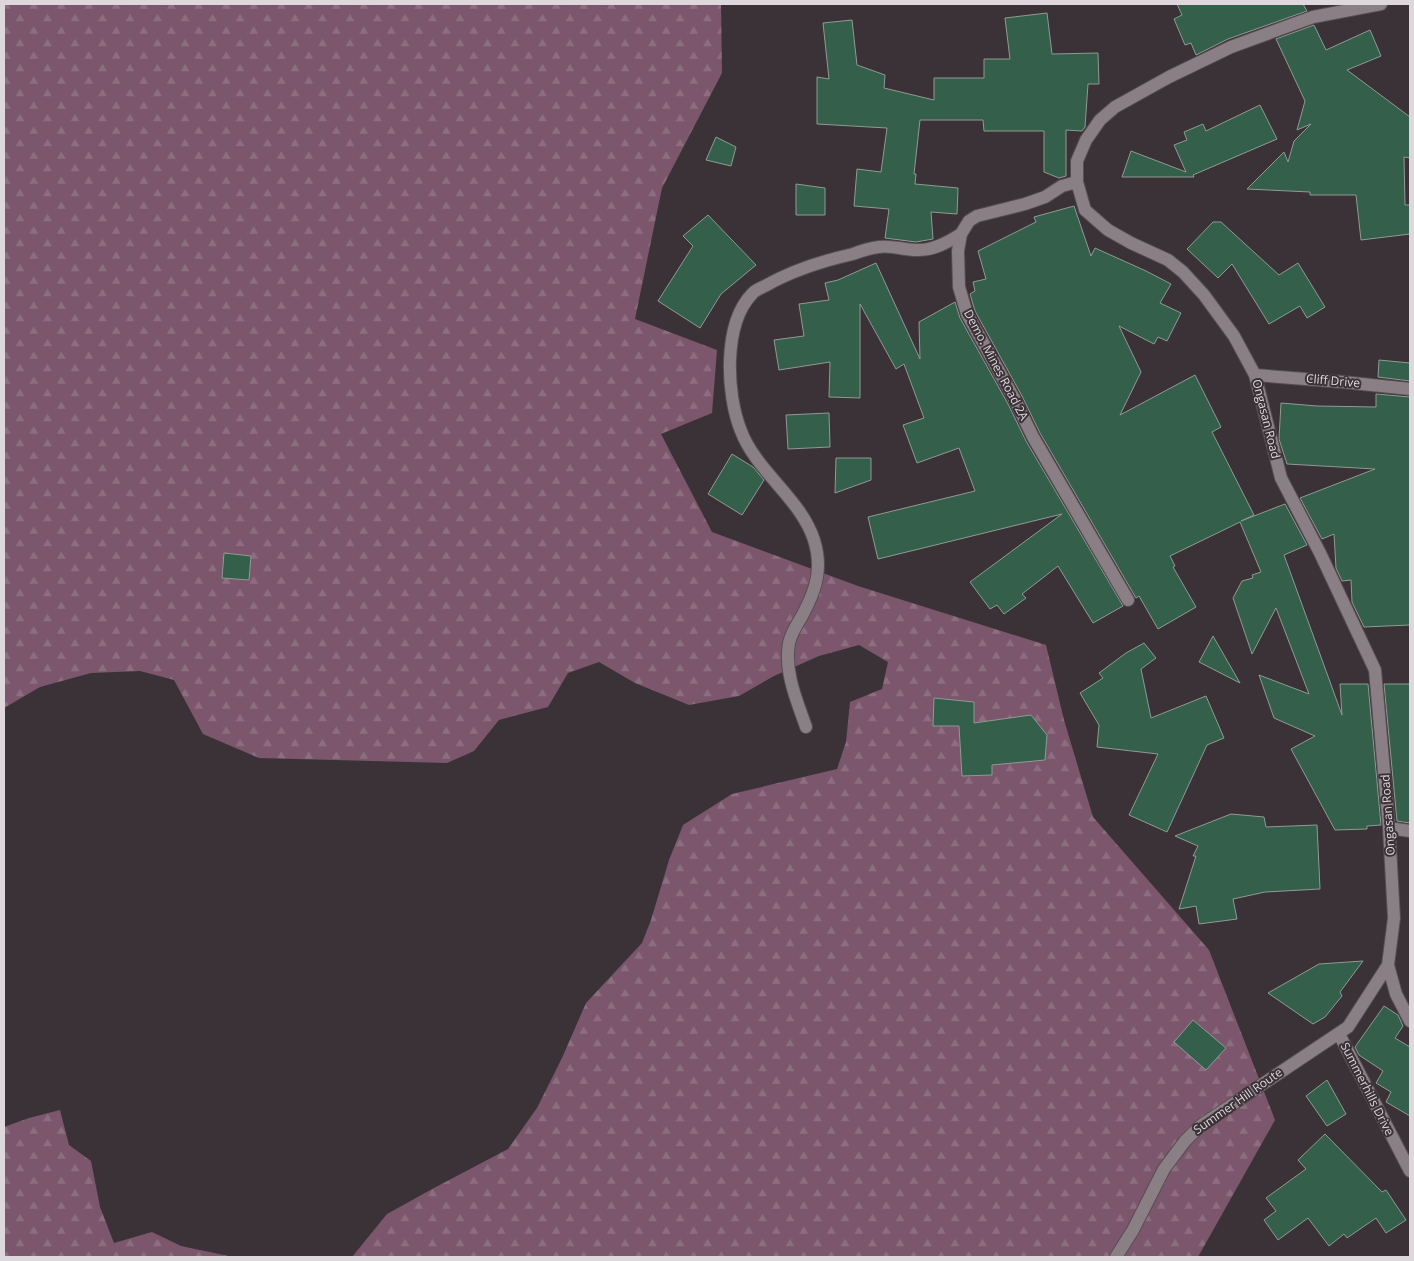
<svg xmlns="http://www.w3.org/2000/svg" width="1414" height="1261" font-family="'Open Sans',sans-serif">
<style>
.forest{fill:url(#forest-firs)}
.building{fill:#345f4a;stroke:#8f9b94}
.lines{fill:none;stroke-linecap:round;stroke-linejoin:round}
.street-casing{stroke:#574e53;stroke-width:14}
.street{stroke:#8a7f85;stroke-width:12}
.labels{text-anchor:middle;stroke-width:4;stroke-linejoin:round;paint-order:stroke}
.street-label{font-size:12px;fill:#ded8dc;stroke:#3b3237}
</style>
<defs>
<pattern id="forest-firs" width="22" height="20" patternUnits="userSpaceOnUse" patternTransform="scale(1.25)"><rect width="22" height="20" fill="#7b566d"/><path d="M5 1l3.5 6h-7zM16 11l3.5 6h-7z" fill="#8d6e81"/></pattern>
</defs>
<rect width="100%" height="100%" fill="#3b3237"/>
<!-- forest -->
<path class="forest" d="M 4,4 L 721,4 L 722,73 L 662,188 L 635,319 L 717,350 L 712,413 L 661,434 L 712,532 L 858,586 L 1046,645 L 1064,720 L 1093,817 L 1209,950 L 1275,1120 L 1198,1257 L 352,1257 L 387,1214 L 434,1188 L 508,1149 L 537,1108 L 562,1058 L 586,1003 L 642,943 L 651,920 L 669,860 L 683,825 L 732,794 L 837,769 L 846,742 L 850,702 L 882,689 L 888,662 L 859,645 L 819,656 L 774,676 L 739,696 L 689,705 L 635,683 L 599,662 L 568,673 L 548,707 L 499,720 L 474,751 L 447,763 L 259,758 L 203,734 L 174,680 L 140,671 L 91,673 L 40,687 L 4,708 Z
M 60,1110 L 69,1145 L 91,1161 L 100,1207 L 114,1243 L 152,1232 L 181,1246 L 233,1257 L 4,1257 L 4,1127 L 29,1118 Z"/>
<!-- building -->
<path class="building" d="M 1177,4 L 1303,4 L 1307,11 L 1228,39 L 1196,55 L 1191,43 L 1185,45 L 1174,19 L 1182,15 Z
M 1047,13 L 1052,54 L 1098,53 L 1099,84 L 1088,84 L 1085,127 L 1082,131 L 1066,130 L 1066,176 L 1059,178 L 1044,172 L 1044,131 L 984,131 L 983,120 L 920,120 L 914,174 L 916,174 L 915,184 L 958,188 L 957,214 L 931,212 L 933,239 L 916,242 L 885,238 L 889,209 L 854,206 L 857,169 L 881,172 L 887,128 L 817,124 L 817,77 L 829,79 L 823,23 L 852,20 L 857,65 L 885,75 L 884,88 L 934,100 L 934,78 L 984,78 L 984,59 L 1010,59 L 1005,18 Z
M 1314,25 L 1326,50 L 1370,30 L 1381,56 L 1347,70 L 1410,117 L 1410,158 L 1404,157 L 1405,205 L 1410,205 L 1410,234 L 1361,240 L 1356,195 L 1310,195 L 1310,192 L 1247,189 L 1284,152 L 1288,162 L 1294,141 L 1311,124 L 1297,130 L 1305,101 L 1276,39 Z
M 1260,105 L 1277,139 L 1193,175 L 1194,177 L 1122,177 L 1131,151 L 1186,172 L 1174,145 L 1187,140 L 1184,132 L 1203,124 L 1206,131 Z
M 716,137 L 736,147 L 731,166 L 706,160 Z
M 796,184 L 825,188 L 825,215 L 796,215 Z
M 1074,206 L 1091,256 L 1095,248 L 1146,271 L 1171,284 L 1160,303 L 1181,313 L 1167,341 L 1158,337 L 1154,344 L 1119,326 L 1141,372 L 1120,415 L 1195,375 L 1221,427 L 1212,432 L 1254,515 L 1241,521 L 1285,504 L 1307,545 L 1284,555 L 1342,715 L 1340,684 L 1368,684 L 1381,825 L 1367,826 L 1367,829 L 1335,830 L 1291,749 L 1315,736 L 1274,718 L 1259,675 L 1309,694 L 1276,608 L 1252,654 L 1233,598 L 1242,581 L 1253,578 L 1252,575 L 1261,572 L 1240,522 L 1170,556 L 1175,566 L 1173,567 L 1196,607 L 1158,629 L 1139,596 L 1136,598 L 1040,433 L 1022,396 L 975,311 L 970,294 L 975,291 L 973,282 L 986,279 L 978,251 L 1036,222 L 1034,217 Z
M 708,215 L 756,265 L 721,294 L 700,328 L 658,301 L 693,246 L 683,236 Z
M 1213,222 L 1221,222 L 1279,275 L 1298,263 L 1325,307 L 1307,318 L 1300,306 L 1269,324 L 1232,264 L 1218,278 L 1187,249 Z
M 876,263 L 920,359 L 919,322 L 955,302 L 960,318 L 1008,404 L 1026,441 L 1123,606 L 1093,623 L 1058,566 L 1022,594 L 1026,598 L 1004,614 L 997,605 L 990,609 L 970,582 L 1062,514 L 878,559 L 868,517 L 975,491 L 959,448 L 917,463 L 903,425 L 924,418 L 904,364 L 896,369 L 860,304 L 860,398 L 829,397 L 830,362 L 779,370 L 774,340 L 804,336 L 799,304 L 829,300 L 825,283 L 838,280 Z
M 1379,360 L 1410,363 L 1410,381 L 1378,377 Z
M 1376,394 L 1410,397 L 1410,625 L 1364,627 L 1352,602 L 1351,580 L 1342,581 L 1336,568 L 1334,534 L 1322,539 L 1300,498 L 1375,469 L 1287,464 L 1279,439 L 1281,403 L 1317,406 L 1376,407 Z
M 829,413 L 830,447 L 788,449 L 786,415 Z
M 732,454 L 753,467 L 764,480 L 742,515 L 708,494 Z
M 836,458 L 871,458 L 871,480 L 835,493 Z
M 224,553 L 251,556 L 249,580 L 222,578 Z
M 1213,636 L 1240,683 L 1199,662 Z
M 1144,643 L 1156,658 L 1141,669 L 1151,718 L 1206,696 L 1224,738 L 1207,745 L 1167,832 L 1129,815 L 1158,754 L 1097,747 L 1099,725 L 1080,693 L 1103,678 L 1099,673 L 1126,653 Z
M 1384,684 L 1410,684 L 1410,823 L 1397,821 Z
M 934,698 L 974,702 L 974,723 L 1031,715 L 1047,735 L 1045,760 L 992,765 L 992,775 L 962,776 L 959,726 L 933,726 Z
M 1231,814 L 1264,817 L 1266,827 L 1317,825 L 1320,889 L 1265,892 L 1233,899 L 1237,919 L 1199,924 L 1196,906 L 1179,909 L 1196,856 L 1193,856 L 1198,846 L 1175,836 Z
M 1363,961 L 1340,992 L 1342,996 L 1325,1017 L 1313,1024 L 1268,993 L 1319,964 Z
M 1384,1006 L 1398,1015 L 1403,1026 L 1395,1038 L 1410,1047 L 1410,1116 L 1386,1102 L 1391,1092 L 1376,1083 L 1383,1071 L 1359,1055 L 1355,1047 Z
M 1193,1020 L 1226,1048 L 1206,1070 L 1174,1042 Z
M 1327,1080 L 1346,1114 L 1327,1126 L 1306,1096 Z
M 1325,1134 L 1382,1192 L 1386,1190 L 1406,1220 L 1386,1233 L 1376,1218 L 1347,1238 L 1344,1234 L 1329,1246 L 1308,1218 L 1278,1240 L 1264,1220 L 1276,1211 L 1266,1198 L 1306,1169 L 1298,1160 Z"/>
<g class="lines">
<!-- street casing -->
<g class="street-casing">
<path id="street" d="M 1077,182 L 1062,186 L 1045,197 L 1025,204 L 977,216 L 969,221 L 961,234 L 958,251 L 959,287 L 967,314 L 1015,400 L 1033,437 L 1128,600
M 1255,375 L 1343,382 L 1410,389
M 806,727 C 797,701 784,672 789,643 C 791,634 797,624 802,616 C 816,590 823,569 814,540 C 801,499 756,471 741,431 C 726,394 723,324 752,294 C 755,290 761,288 765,286 C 793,270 822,261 853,254 C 861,251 870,248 879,247 C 891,245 904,250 916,250 C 933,251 948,242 961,234
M 1389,828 L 1410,831
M 1388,965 L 1396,994 L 1410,1021
M 1339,1034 L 1410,1171
M 1116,1257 L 1133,1230 L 1164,1169 L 1185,1141 L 1200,1126 L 1348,1027 L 1388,965 L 1394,918 L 1389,828 L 1375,670 L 1320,553 L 1281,478 L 1255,375 L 1234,336 L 1204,295 L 1183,272 L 1168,260 L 1131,243 L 1108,230 L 1085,210 L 1077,182 L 1077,161 L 1086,140 L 1100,120 L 1115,107 L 1169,77 L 1231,47 L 1313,17 L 1381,4"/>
</g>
<!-- street -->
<use href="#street" class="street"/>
</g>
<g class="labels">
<!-- street labels -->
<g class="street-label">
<text transform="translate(996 365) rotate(62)" y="4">Demo. Mines Road 2A</text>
<text transform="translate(1333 381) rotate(5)" y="4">Cliff Drive</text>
<text transform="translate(1266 419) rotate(76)" y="4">Ongasan Road</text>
<text transform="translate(1388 815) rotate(-94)" y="4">Ongasan Road</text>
<text transform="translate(1367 1089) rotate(63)" y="4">Summerhills Drive</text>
<text transform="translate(1238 1101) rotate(-35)" y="4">Summer Hill Route</text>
</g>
</g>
<!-- border -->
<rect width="1414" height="1261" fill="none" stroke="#ded8dc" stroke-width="10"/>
</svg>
